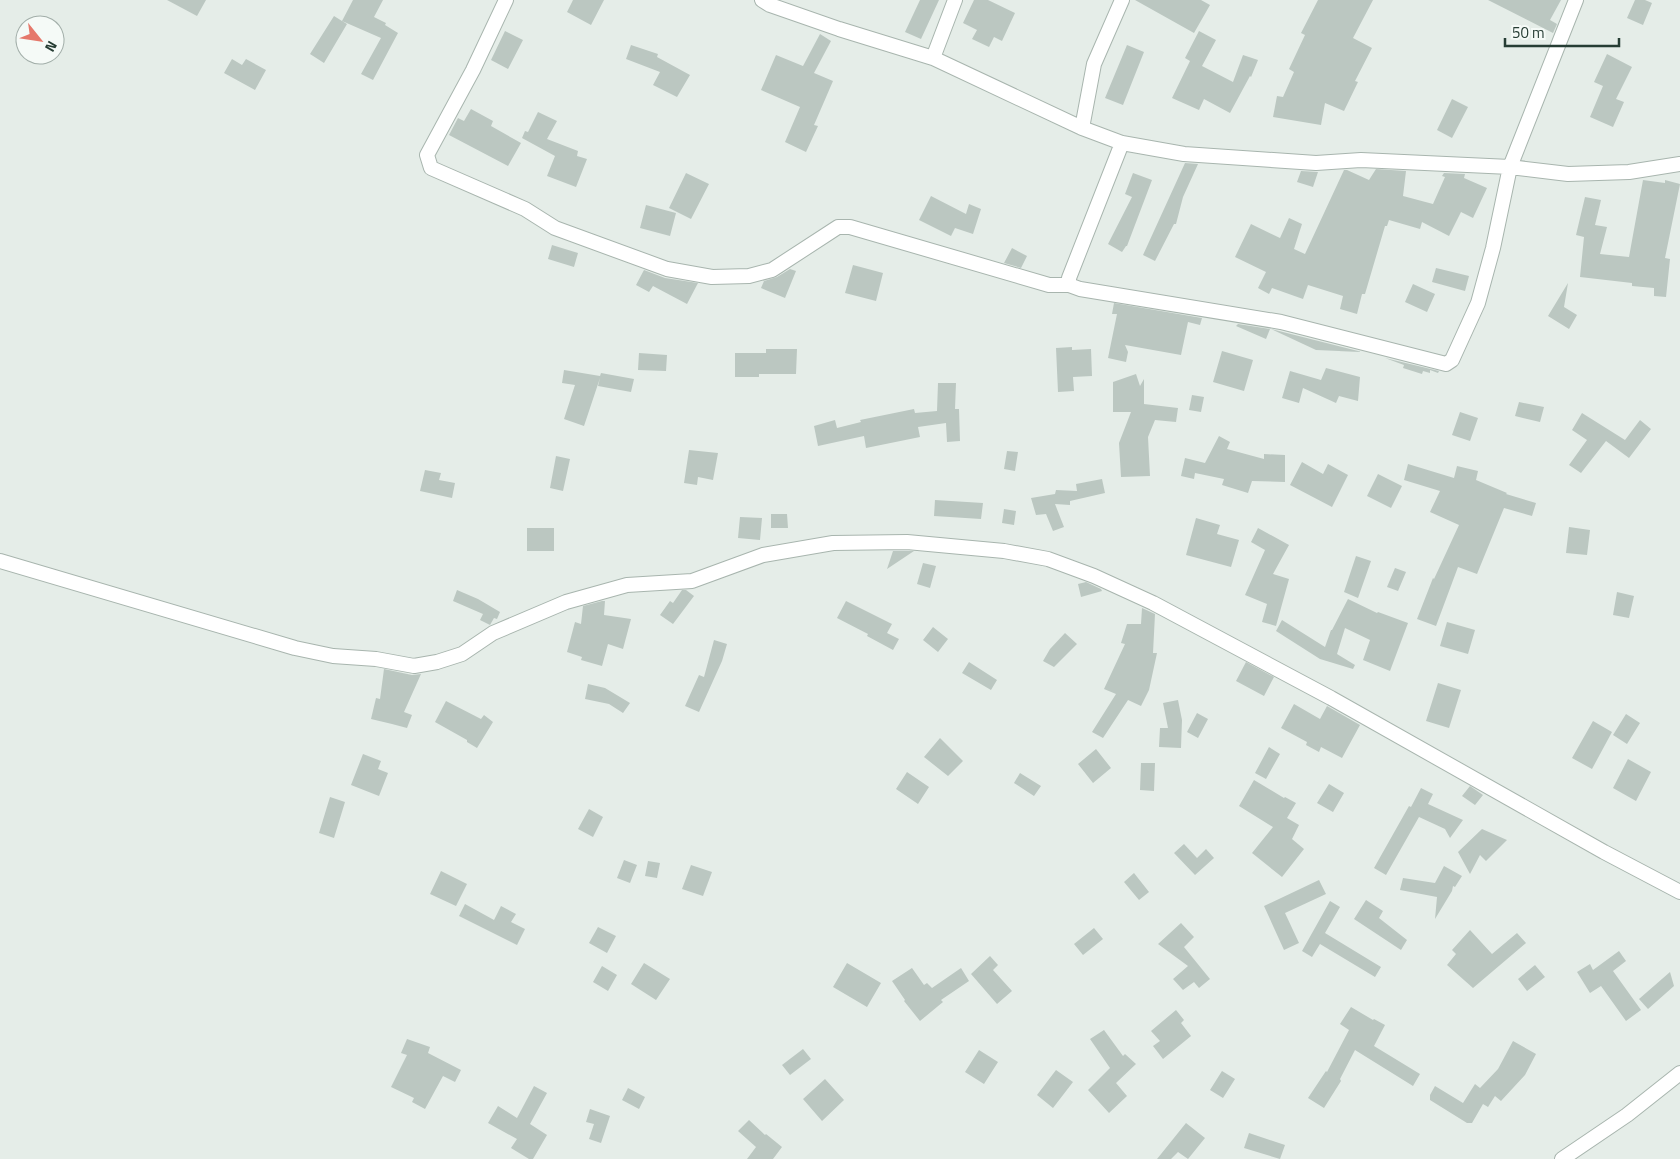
<svg xmlns="http://www.w3.org/2000/svg" width="1680" height="1159" font-family="'Titillium Web',sans-serif">
<style>
.building{fill:#bbc7c1}
.lines{fill:none;stroke-linecap:round;stroke-linejoin:round}
.minor-casing{stroke:#a8b5ae;stroke-width:16}
.minor{stroke:#fff;stroke-width:14}
</style>
<rect width="100%" height="100%" fill="#e5ede8"/>
<!-- building -->
<path class="building" d="M 167,0 L 206,0 L 197,16 Z
M 353,0 L 383,0 L 374,17 L 386,23 L 385,25 L 398,33 L 373,80 L 361,74 L 381,38 L 342,21 L 347,24 L 324,63 L 310,54 L 334,16 L 342,21 Z
M 573,0 L 604,0 L 591,25 L 567,12 Z
M 920,0 L 939,0 L 921,39 L 905,32 Z
M 974,0 L 988,0 L 1015,13 L 1002,41 L 994,37 L 989,47 L 972,39 L 977,30 L 963,23 Z
M 1135,0 L 1201,0 L 1210,5 L 1194,33 Z
M 1318,0 L 1373,0 L 1353,38 L 1372,48 L 1355,81 L 1358,82 L 1344,111 L 1325,103 L 1321,125 L 1273,117 L 1277,96 L 1283,97 L 1294,72 L 1289,69 L 1305,35 L 1301,33 Z
M 1488,0 L 1561,0 L 1550,20 L 1557,24 L 1553,33 Z
M 1635,0 L 1645,0 L 1652,3 L 1643,25 L 1627,18 Z
M 505,31 L 523,40 L 508,69 L 491,60 Z
M 1199,31 L 1216,40 L 1202,66 L 1233,82 L 1243,55 L 1258,60 L 1251,77 L 1250,76 L 1230,113 L 1204,99 L 1199,110 L 1172,98 L 1190,61 L 1185,58 Z
M 820,34 L 831,41 L 814,73 L 833,81 L 814,125 L 818,126 L 806,152 L 785,142 L 800,107 L 761,90 L 776,55 L 803,66 Z
M 631,45 L 658,54 L 657,57 L 690,75 L 677,97 L 653,85 L 660,72 L 626,59 Z
M 1127,45 L 1144,52 L 1123,105 L 1105,98 Z
M 1607,54 L 1632,67 L 1616,99 L 1624,102 L 1613,127 L 1590,117 L 1603,86 L 1594,82 Z
M 232,59 L 242,65 L 246,59 L 266,70 L 255,90 L 224,73 Z
M 1452,99 L 1468,107 L 1452,138 L 1437,130 Z
M 471,109 L 493,121 L 491,126 L 521,143 L 508,166 L 449,135 L 458,118 L 464,121 Z
M 538,112 L 557,121 L 547,139 L 578,151 L 577,156 L 587,159 L 576,187 L 547,176 L 555,156 L 522,138 L 525,131 L 528,132 Z
M 1185,163 L 1198,164 L 1183,197 L 1176,224 L 1174,224 L 1155,261 L 1143,255 Z
M 1376,169 L 1406,171 L 1403,196 L 1433,204 L 1445,177 L 1442,176 L 1444,173 L 1465,174 L 1464,178 L 1487,188 L 1473,218 L 1461,212 L 1449,236 L 1422,222 L 1420,229 L 1389,220 L 1387,226 L 1385,226 L 1365,294 L 1362,294 L 1357,314 L 1340,309 L 1343,296 L 1308,285 L 1303,299 L 1272,288 L 1269,294 L 1258,288 L 1266,272 L 1235,257 L 1251,224 L 1280,238 L 1289,218 L 1302,224 L 1294,249 L 1305,254 L 1344,170 L 1347,170 L 1369,180 Z
M 1301,171 L 1318,172 L 1313,187 L 1297,182 Z
M 686,173 L 709,184 L 691,219 L 669,208 Z
M 1133,173 L 1152,180 L 1127,246 L 1126,246 L 1122,252 L 1108,244 L 1132,197 L 1125,194 Z
M 1643,180 L 1665,183 L 1665,180 L 1680,184 L 1665,258 L 1670,259 L 1666,297 L 1654,296 L 1654,288 L 1632,286 L 1632,283 L 1580,277 L 1584,237 L 1576,235 L 1585,197 L 1601,200 L 1595,225 L 1607,227 L 1600,254 L 1629,257 Z
M 931,196 L 966,214 L 969,204 L 981,209 L 973,234 L 955,228 L 951,236 L 919,220 Z
M 646,205 L 676,213 L 670,236 L 640,228 Z
M 552,245 L 578,253 L 574,267 L 548,259 Z
M 1012,248 L 1027,256 L 1021,268 L 1004,263 Z
M 853,265 L 883,273 L 876,301 L 845,293 Z
M 1436,268 L 1469,276 L 1465,291 L 1432,282 Z
M 790,269 L 796,271 L 785,298 L 761,288 L 764,281 L 777,277 Z
M 644,270 L 665,278 L 698,283 L 687,304 L 653,286 L 649,292 L 636,285 Z
M 1568,283 L 1564,307 L 1577,315 L 1569,329 L 1548,316 Z
M 1413,284 L 1435,294 L 1427,312 L 1405,302 Z
M 1114,303 L 1202,318 L 1200,325 L 1188,322 L 1181,355 L 1125,345 L 1128,352 L 1126,362 L 1108,358 L 1117,314 L 1112,314 Z
M 1238,324 L 1270,329 L 1266,339 L 1236,326 Z
M 1271,329 L 1279,331 L 1362,352 L 1316,350 Z
M 1072,347 L 1072,350 L 1091,349 L 1092,376 L 1073,377 L 1074,391 L 1058,392 L 1056,348 Z
M 766,349 L 797,349 L 796,374 L 759,374 L 759,377 L 735,377 L 735,353 L 766,353 Z
M 1222,351 L 1253,360 L 1244,391 L 1213,382 Z
M 639,353 L 667,355 L 666,371 L 638,370 Z
M 1385,358 L 1439,371 L 1438,373 L 1430,370 L 1430,373 L 1423,371 L 1422,374 L 1403,368 L 1404,365 Z
M 1326,368 L 1360,377 L 1358,401 L 1339,396 L 1336,403 L 1303,388 L 1299,403 L 1282,398 L 1290,371 L 1321,380 Z
M 564,370 L 600,376 L 601,373 L 634,379 L 631,392 L 598,386 L 600,378 L 584,426 L 564,419 L 575,385 L 562,383 Z
M 1136,374 L 1140,386 L 1144,379 L 1144,404 L 1178,408 L 1176,422 L 1155,420 L 1148,437 L 1150,476 L 1121,477 L 1119,443 L 1131,412 L 1113,412 L 1113,382 Z
M 938,383 L 956,383 L 955,409 L 959,409 L 960,441 L 947,442 L 946,423 L 918,427 L 920,437 L 866,448 L 864,436 L 818,446 L 814,426 L 835,420 L 837,428 L 861,422 L 860,420 L 914,409 L 915,413 L 937,411 Z
M 1192,395 L 1204,397 L 1201,412 L 1189,410 Z
M 1519,402 L 1544,407 L 1540,422 L 1515,416 Z
M 1460,412 L 1478,418 L 1470,441 L 1452,435 Z
M 1582,413 L 1625,440 L 1640,420 L 1651,429 L 1629,458 L 1606,441 L 1581,473 L 1569,465 L 1587,440 L 1572,430 Z
M 1219,436 L 1230,442 L 1227,449 L 1264,459 L 1264,454 L 1285,455 L 1285,482 L 1252,481 L 1248,493 L 1222,485 L 1224,479 L 1195,473 L 1194,479 L 1181,476 L 1185,458 L 1205,463 Z
M 689,450 L 718,453 L 713,480 L 698,477 L 697,485 L 684,483 Z
M 1007,451 L 1018,452 L 1015,471 L 1004,469 Z
M 556,456 L 570,459 L 563,491 L 550,488 Z
M 1302,462 L 1323,474 L 1328,464 L 1348,475 L 1332,507 L 1290,485 Z
M 1408,464 L 1454,478 L 1457,466 L 1478,471 L 1476,480 L 1507,493 L 1506,494 L 1536,503 L 1532,516 L 1504,508 L 1477,574 L 1458,567 L 1436,626 L 1417,619 L 1433,578 L 1434,579 L 1459,525 L 1430,512 L 1440,491 L 1404,480 Z
M 425,470 L 441,473 L 439,480 L 455,483 L 452,498 L 420,491 Z
M 1378,474 L 1402,486 L 1391,508 L 1367,496 Z
M 1102,479 L 1105,493 L 1070,501 L 1070,505 L 1055,504 L 1064,527 L 1053,531 L 1046,514 L 1036,515 L 1031,498 L 1055,494 L 1056,490 L 1077,491 L 1076,484 Z
M 935,500 L 983,503 L 981,519 L 934,516 Z
M 1004,509 L 1016,511 L 1014,525 L 1002,523 Z
M 771,514 L 787,514 L 788,528 L 771,528 Z
M 740,517 L 762,518 L 760,540 L 738,538 Z
M 1196,518 L 1220,525 L 1217,534 L 1239,540 L 1231,567 L 1186,555 Z
M 1569,527 L 1590,530 L 1587,555 L 1566,553 Z
M 527,528 L 554,528 L 554,551 L 527,551 Z
M 1258,528 L 1289,545 L 1273,574 L 1289,579 L 1276,626 L 1262,622 L 1267,604 L 1245,595 L 1265,550 L 1251,542 Z
M 893,551 L 914,551 L 887,569 Z
M 1356,556 L 1371,561 L 1358,598 L 1344,592 Z
M 923,563 L 936,566 L 930,588 L 917,584 Z
M 1395,568 L 1406,572 L 1398,591 L 1387,587 Z
M 1086,582 L 1101,589 L 1102,591 L 1081,597 L 1078,584 Z
M 457,590 L 478,599 L 500,612 L 497,619 L 494,618 L 490,625 L 480,620 L 483,614 L 453,601 Z
M 682,590 L 686,590 L 694,596 L 673,624 L 660,615 L 670,601 L 673,603 Z
M 1617,592 L 1634,596 L 1629,618 L 1613,615 Z
M 1348,599 L 1377,613 L 1378,612 L 1408,623 L 1390,671 L 1363,660 L 1370,640 L 1345,628 L 1337,654 L 1355,665 L 1353,669 L 1320,659 L 1276,631 L 1282,620 L 1325,647 L 1331,630 L 1332,630 Z
M 602,601 L 605,601 L 604,615 L 631,619 L 623,649 L 608,644 L 602,666 L 581,660 L 582,657 L 567,652 L 575,622 L 581,624 L 583,606 Z
M 846,601 L 892,624 L 887,633 L 899,639 L 893,650 L 867,636 L 868,634 L 837,618 Z
M 1142,608 L 1155,614 L 1153,653 L 1157,653 L 1149,690 L 1141,706 L 1128,700 L 1103,738 L 1092,732 L 1116,694 L 1104,689 L 1125,644 L 1121,643 L 1127,624 L 1141,624 Z
M 1447,622 L 1475,630 L 1468,654 L 1440,646 Z
M 933,627 L 948,639 L 938,652 L 923,640 Z
M 1065,633 L 1077,644 L 1054,667 L 1043,661 L 1050,649 Z
M 714,640 L 727,644 L 722,661 L 699,712 L 685,706 L 699,675 L 704,677 Z
M 969,662 L 997,680 L 991,690 L 962,673 Z
M 1246,662 L 1274,677 L 1264,696 L 1236,681 Z
M 384,669 L 412,675 L 421,674 L 404,712 L 412,715 L 407,728 L 392,724 L 371,719 L 376,698 L 380,699 Z
M 1438,683 L 1461,690 L 1449,728 L 1426,721 Z
M 588,684 L 605,688 L 630,703 L 623,713 L 609,704 L 585,699 Z
M 1178,700 L 1182,720 L 1181,748 L 1159,747 L 1160,728 L 1168,728 L 1163,703 Z
M 446,701 L 481,719 L 484,715 L 493,722 L 477,748 L 467,742 L 467,740 L 435,722 Z
M 1294,704 L 1320,719 L 1327,706 L 1360,725 L 1342,758 L 1321,747 L 1319,752 L 1306,745 L 1307,742 L 1281,728 Z
M 1197,713 L 1208,719 L 1198,738 L 1187,732 Z
M 1626,714 L 1640,723 L 1627,744 L 1613,735 Z
M 1593,721 L 1612,732 L 1592,769 L 1572,758 Z
M 940,738 L 963,761 L 948,776 L 924,757 Z
M 1269,747 L 1280,754 L 1266,779 L 1255,773 Z
M 1096,749 L 1111,768 L 1093,783 L 1078,764 Z
M 363,754 L 381,761 L 378,769 L 388,773 L 379,796 L 351,785 Z
M 1628,759 L 1651,772 L 1636,801 L 1613,788 Z
M 1141,763 L 1155,763 L 1154,791 L 1140,790 Z
M 907,772 L 929,787 L 918,804 L 896,789 Z
M 1020,773 L 1041,786 L 1034,796 L 1014,783 Z
M 1254,780 L 1284,798 L 1285,797 L 1296,803 L 1287,818 L 1299,825 L 1292,839 L 1304,849 L 1282,877 L 1252,853 L 1273,827 L 1239,806 Z
M 1329,784 L 1344,793 L 1333,812 L 1317,803 Z
M 1470,786 L 1483,795 L 1475,805 L 1462,796 Z
M 1421,788 L 1433,794 L 1428,804 L 1463,820 L 1450,838 L 1445,829 L 1419,817 L 1386,875 L 1374,868 L 1409,806 L 1411,807 Z
M 330,797 L 345,802 L 334,838 L 319,833 Z
M 589,809 L 603,817 L 593,837 L 578,829 Z
M 1482,829 L 1507,840 L 1486,861 L 1480,855 L 1470,874 L 1458,852 Z
M 1184,844 L 1197,858 L 1206,849 L 1214,858 L 1195,875 L 1174,853 Z
M 624,860 L 637,865 L 630,883 L 617,878 Z
M 648,861 L 660,863 L 657,878 L 645,876 Z
M 691,865 L 712,872 L 703,896 L 682,889 Z
M 1444,866 L 1462,876 L 1455,887 L 1453,886 L 1452,891 L 1435,919 L 1437,897 L 1400,890 L 1403,878 L 1435,883 Z
M 441,871 L 467,884 L 456,906 L 430,894 Z
M 1134,873 L 1149,892 L 1139,900 L 1124,882 Z
M 1319,880 L 1326,894 L 1285,913 L 1299,943 L 1284,950 L 1264,906 Z
M 1366,900 L 1383,911 L 1379,918 L 1407,940 L 1401,950 L 1354,919 Z
M 1330,901 L 1340,907 L 1325,933 L 1381,967 L 1375,977 L 1320,944 L 1312,957 L 1302,951 Z
M 465,904 L 494,920 L 501,906 L 516,914 L 511,922 L 525,929 L 517,945 L 459,916 Z
M 1181,923 L 1194,937 L 1184,947 L 1210,979 L 1199,988 L 1194,982 L 1183,990 L 1173,979 L 1188,966 L 1158,944 Z
M 598,927 L 616,936 L 607,953 L 589,943 Z
M 1094,928 L 1103,939 L 1083,955 L 1074,944 Z
M 1470,930 L 1492,954 L 1517,933 L 1526,943 L 1473,988 L 1447,965 L 1456,954 L 1452,950 Z
M 1619,951 L 1626,961 L 1613,971 L 1641,1010 L 1626,1021 L 1601,986 L 1590,993 L 1577,972 L 1590,964 L 1593,970 Z
M 990,956 L 998,965 L 993,970 L 1012,991 L 997,1004 L 971,974 Z
M 644,963 L 670,979 L 656,1000 L 631,984 Z
M 847,963 L 881,983 L 867,1007 L 833,987 Z
M 1535,965 L 1545,977 L 1527,991 L 1518,979 Z
M 602,966 L 617,975 L 608,991 L 593,982 Z
M 912,968 L 924,985 L 927,983 L 932,988 L 961,968 L 969,981 L 941,1000 L 943,1002 L 920,1021 L 904,1001 L 905,1000 L 892,981 Z
M 1670,972 L 1674,986 L 1648,1009 L 1639,999 Z
M 1351,1007 L 1373,1020 L 1374,1019 L 1385,1025 L 1374,1046 L 1420,1074 L 1413,1086 L 1355,1050 L 1340,1079 L 1341,1081 L 1324,1108 L 1308,1098 L 1326,1071 L 1327,1072 L 1349,1030 L 1340,1024 Z
M 1176,1010 L 1184,1020 L 1181,1023 L 1191,1036 L 1163,1059 L 1153,1046 L 1160,1041 L 1151,1031 Z
M 1104,1030 L 1123,1056 L 1125,1054 L 1136,1064 L 1116,1083 L 1127,1096 L 1109,1113 L 1088,1090 L 1110,1068 L 1090,1039 Z
M 407,1039 L 430,1047 L 428,1053 L 461,1070 L 455,1082 L 443,1076 L 425,1109 L 412,1102 L 414,1098 L 391,1087 L 407,1055 L 401,1053 Z
M 1513,1041 L 1536,1054 L 1525,1075 L 1501,1101 L 1495,1096 L 1488,1107 L 1483,1104 L 1472,1123 L 1467,1123 L 1430,1100 L 1430,1095 L 1435,1086 L 1463,1103 L 1475,1084 L 1480,1088 L 1498,1069 Z
M 803,1049 L 811,1059 L 790,1075 L 782,1065 Z
M 979,1050 L 998,1062 L 984,1084 L 965,1072 Z
M 1056,1070 L 1073,1082 L 1053,1108 L 1037,1095 Z
M 1222,1071 L 1235,1079 L 1223,1098 L 1210,1090 Z
M 825,1079 L 844,1100 L 822,1121 L 803,1099 Z
M 534,1086 L 547,1093 L 530,1124 L 547,1135 L 533,1159 L 529,1159 L 511,1148 L 517,1139 L 488,1123 L 498,1106 L 517,1118 Z
M 628,1088 L 645,1097 L 639,1109 L 622,1100 Z
M 590,1109 L 610,1116 L 601,1143 L 589,1139 L 594,1124 L 586,1122 Z
M 749,1120 L 765,1135 L 766,1134 L 782,1147 L 773,1159 L 747,1159 L 756,1147 L 738,1131 Z
M 1186,1123 L 1205,1138 L 1188,1159 L 1178,1152 L 1171,1159 L 1157,1159 Z
M 1249,1133 L 1285,1145 L 1280,1159 L 1244,1148 Z"/>
<g class="lines">
<!-- minor casing -->
<g class="minor-casing">
<path id="minor" d="M 506,0 L 473,70 L 427,155 L 431,168 L 525,209 L 555,228 L 667,269 L 712,277 L 749,276 L 772,270 L 838,227 L 850,227 L 1049,285 L 1069,285 L 1069,278 L 1122,143
M 762,0 L 770,5 L 839,29 L 933,58 L 1082,128 L 1122,143 L 1184,154 L 1316,163 L 1361,160 L 1510,167 L 1568,174 L 1629,172 L 1680,164
M 933,58 L 955,0
M 1082,128 L 1094,64 L 1122,0
M 1069,285 L 1080,289 L 1281,322 L 1446,364 L 1452,360 L 1478,303 L 1493,248 L 1510,167 L 1576,0
M 0,561 L 295,648 L 333,656 L 376,659 L 414,666 L 437,662 L 462,654 L 493,633 L 566,602 L 627,585 L 692,581 L 763,555 L 833,543 L 907,542 L 1004,551 L 1048,559 L 1094,576 L 1153,603 L 1331,698 L 1604,852 L 1680,892
M 1562,1159 L 1627,1115 L 1680,1073"/>
</g>
<!-- minor -->
<use href="#minor" class="minor"/>
</g>
<!-- north arrow -->
<g transform="translate(40 40) rotate(120)"><circle r="24" fill="#f5faf7" stroke="#a2aea9"/>
<path d="M0-4L9 19L0 12L-9 19Z" fill="#e5786b"/>
<text y="-8" font-size="14" font-weight="bold" text-anchor="middle" fill="#263d34">N</text>
</g>
<!-- scale -->
<path d="M1505 38v8h114v-8" fill="none" stroke="#263d34" stroke-width="2.5"/>
<text x="1512" y="38" font-size="15" fill="#263d34" stroke="#f5faf7" stroke-width="4" paint-order="stroke">50 m</text>
</svg>
